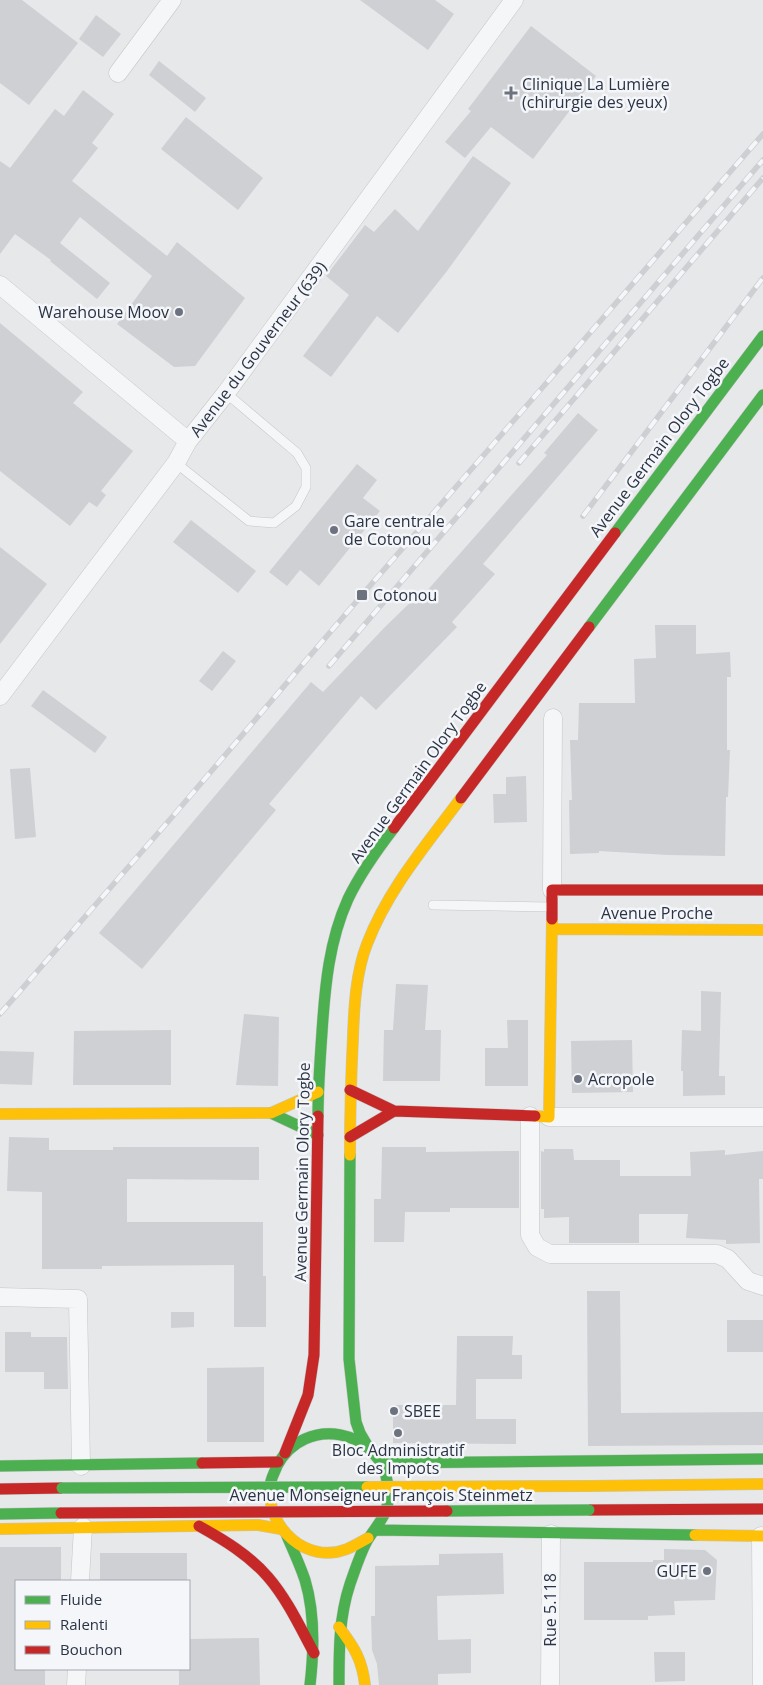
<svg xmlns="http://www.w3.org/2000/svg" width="763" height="1685" font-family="'Open Sans',sans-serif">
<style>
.building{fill:#ced0d3}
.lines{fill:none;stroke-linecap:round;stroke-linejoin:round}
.lane-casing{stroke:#c4c6c8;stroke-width:10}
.street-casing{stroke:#c4c6c8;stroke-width:19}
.fast-casing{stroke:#c4c6c8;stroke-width:12}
.slow-casing{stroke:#c4c6c8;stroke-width:12}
.jam-casing{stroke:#c4c6c8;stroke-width:12}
.lane{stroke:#f5f6f7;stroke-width:9}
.street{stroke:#f5f6f7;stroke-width:18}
.fast{stroke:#4caf50;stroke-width:11}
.slow{stroke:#ffc107;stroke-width:11}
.jam{stroke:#c62828;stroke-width:11}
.rail-casing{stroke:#cecfd2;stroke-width:5.5}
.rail{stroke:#f4f6f9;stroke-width:4;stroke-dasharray:11;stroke-linecap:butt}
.fast-bridge-casing{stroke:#c2c5c8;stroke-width:12;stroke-linecap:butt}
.slow-bridge-casing{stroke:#c2c5c8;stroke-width:12;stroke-linecap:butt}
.jam-bridge-casing{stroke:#c2c5c8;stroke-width:12;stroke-linecap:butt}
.fast-bridge{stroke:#4caf50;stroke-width:11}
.slow-bridge{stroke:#ffc107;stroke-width:11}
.jam-bridge{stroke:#c62828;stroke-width:11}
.poi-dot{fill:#6c737f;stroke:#f4f6f9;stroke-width:2}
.labels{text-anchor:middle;stroke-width:5;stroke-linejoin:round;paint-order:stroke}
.poi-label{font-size:16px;fill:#2b3445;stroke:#f4f6f9;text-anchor:start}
.street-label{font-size:16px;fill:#2b3445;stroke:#f4f6f9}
</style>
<rect width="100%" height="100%" fill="#e6e8ea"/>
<!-- building -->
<path class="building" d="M 0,0 L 22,0 L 78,43 L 29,105 L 0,83 Z
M 360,0 L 435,0 L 454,14 L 428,50 Z
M 96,15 L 121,34 L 103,57 L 79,39 Z
M 531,26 L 596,76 L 533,159 L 491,127 L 465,158 L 445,142 L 471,111 L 468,109 Z
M 159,61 L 206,98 L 195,112 L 149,75 Z
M 83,90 L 114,114 L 92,143 L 98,148 L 72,181 L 167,256 L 177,242 L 245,298 L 195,366 L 174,367 L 117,324 L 152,276 L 80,217 L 60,243 L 110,283 L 97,299 L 50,261 L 51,260 L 15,234 L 0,254 L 0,161 L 10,168 L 55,109 L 64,116 Z
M 186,117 L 263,178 L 238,210 L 161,149 Z
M 473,156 L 511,183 L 447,271 L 398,333 L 377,316 L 331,377 L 303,356 L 349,295 L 326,276 L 365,225 L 374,232 L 395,209 L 418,231 Z
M 0,323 L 83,392 L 73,403 L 133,451 L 101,491 L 106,495 L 97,507 L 89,502 L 70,526 L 0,471 Z
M 578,413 L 598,430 L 483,564 L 495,574 L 452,622 L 457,627 L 376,710 L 361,696 L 269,804 L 276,810 L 142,969 L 99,933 L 311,682 L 323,692 L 385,627 L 422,591 L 425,593 L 547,455 L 544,453 Z
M 357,464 L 377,480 L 363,498 L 380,511 L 319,586 L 300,570 L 287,586 L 269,572 Z
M 191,520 L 256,571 L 238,593 L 173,542 Z
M 0,547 L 47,584 L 0,644 Z
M 655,625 L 696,625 L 696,654 L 730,652 L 731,677 L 727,677 L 727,750 L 730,750 L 728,797 L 726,797 L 725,856 L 668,855 L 599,851 L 599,853 L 570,854 L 569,800 L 572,800 L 570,740 L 578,740 L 579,703 L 635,703 L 634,659 L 656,658 Z
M 223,651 L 236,661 L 212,691 L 199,681 Z
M 43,690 L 107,737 L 95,753 L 31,706 Z
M 30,768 L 36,837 L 15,839 L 10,769 Z
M 526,776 L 527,822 L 494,823 L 493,794 L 506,794 L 506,777 Z
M 396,984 L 428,985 L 425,1030 L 441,1030 L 440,1081 L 383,1081 L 384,1030 L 393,1030 Z
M 701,991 L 721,992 L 719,1076 L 725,1076 L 725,1095 L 683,1096 L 683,1071 L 681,1071 L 682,1030 L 701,1031 Z
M 244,1014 L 279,1017 L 278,1086 L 236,1085 Z
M 507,1020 L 528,1020 L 528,1086 L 485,1086 L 485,1048 L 508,1048 Z
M 171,1030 L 171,1085 L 73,1085 L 74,1031 Z
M 632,1040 L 633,1092 L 572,1093 L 571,1041 Z
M 0,1051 L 34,1052 L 32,1085 L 0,1084 Z
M 9,1137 L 49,1138 L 49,1150 L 113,1150 L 113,1147 L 259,1147 L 259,1180 L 127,1179 L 127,1222 L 263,1222 L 263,1276 L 266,1276 L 266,1327 L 234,1327 L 234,1265 L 102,1266 L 102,1269 L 42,1269 L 42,1192 L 7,1191 Z
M 382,1147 L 426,1147 L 426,1152 L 519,1151 L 519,1208 L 450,1208 L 450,1212 L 405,1212 L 404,1242 L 374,1242 L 374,1199 L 381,1199 Z
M 544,1149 L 573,1149 L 574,1160 L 620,1160 L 620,1176 L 691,1176 L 690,1152 L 725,1150 L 725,1155 L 763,1151 L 763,1179 L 759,1179 L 760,1243 L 726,1244 L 726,1240 L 686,1238 L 688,1214 L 639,1214 L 639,1243 L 569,1243 L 569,1217 L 544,1218 L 544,1209 L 541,1209 L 541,1151 L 544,1152 Z
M 587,1291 L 620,1291 L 621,1413 L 763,1412 L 763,1445 L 588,1446 Z
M 171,1312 L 194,1312 L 194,1327 L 171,1328 Z
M 727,1320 L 763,1320 L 763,1352 L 727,1352 Z
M 5,1332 L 31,1332 L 31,1337 L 67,1337 L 68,1389 L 44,1389 L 44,1372 L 5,1372 Z
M 457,1336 L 513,1336 L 512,1355 L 522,1355 L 522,1379 L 476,1379 L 476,1419 L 516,1419 L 516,1444 L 393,1443 L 393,1405 L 456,1405 Z
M 264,1367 L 264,1442 L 207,1442 L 207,1368 Z
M 0,1547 L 61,1547 L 61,1581 L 16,1581 L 16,1669 L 45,1669 L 45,1685 L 0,1685 Z
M 664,1549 L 705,1550 L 717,1560 L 715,1600 L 674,1601 L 675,1615 L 648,1616 L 648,1620 L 584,1620 L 584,1562 L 653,1562 L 653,1560 L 664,1560 Z
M 100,1553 L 187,1553 L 187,1581 L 100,1581 Z
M 503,1553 L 504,1594 L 437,1596 L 438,1640 L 471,1639 L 471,1673 L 438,1674 L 438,1685 L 379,1685 L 377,1664 L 372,1650 L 371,1616 L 375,1616 L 375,1566 L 439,1565 L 439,1554 Z
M 259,1638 L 260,1685 L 179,1685 L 179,1669 L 189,1669 L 189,1639 Z
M 654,1652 L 685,1652 L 685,1681 L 655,1682 Z"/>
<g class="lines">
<!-- lane casing -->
<g class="lane-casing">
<path id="lane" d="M 176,463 L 249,521 L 274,523 L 296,506 L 306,487 L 306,468 L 297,453 L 226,393
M 433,905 L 549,907"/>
</g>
<!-- street casing -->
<g class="street-casing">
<path id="street" d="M 118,73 L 172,0
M 0,285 L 188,441
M 0,696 L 176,463 L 188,441 L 226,393 L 514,0
M 552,890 L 553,718
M 530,1116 L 530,1235 L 537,1247 L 550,1254 L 717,1254 L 728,1259 L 748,1281 L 763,1286
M 549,1117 L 763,1117
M 0,1297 L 78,1299 L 81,1466
M 761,1536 L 762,1685
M 80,1581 L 83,1527
M 76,1685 L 77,1669
M 550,1685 L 551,1534"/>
</g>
<!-- fast casing -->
<g class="fast-casing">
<path id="fast" d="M 615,533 L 763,336
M 589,627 L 763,395
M 271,1113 L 318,1135
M 318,1116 C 318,1088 320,1060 322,1032 C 325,986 329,941 348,899 C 360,874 377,850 394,828
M 350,1155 L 349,1359 L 356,1422 L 360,1433 L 370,1450
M 380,1463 L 763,1459
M 0,1466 L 202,1463
M 270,1488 C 270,1479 274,1474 277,1466 C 304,1414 382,1428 388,1487 C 391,1514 379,1521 367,1541 C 360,1554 355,1570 350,1584 C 339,1617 339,1650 339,1685
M 0,1514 L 61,1513
M 376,1530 L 695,1535
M 287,1536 C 293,1550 300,1565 305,1580 C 315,1613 314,1651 310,1685"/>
</g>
<!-- slow casing -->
<g class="slow-casing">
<path id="slow" d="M 552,929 L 763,930
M 0,1114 L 271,1113 L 318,1092
M 535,1116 L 549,1117 L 552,919
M 350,1155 C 350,1116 351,1077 353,1037 C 354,1007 356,972 367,944 C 388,889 427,844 461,798
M 589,1486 L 763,1484
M 270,1488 C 267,1528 307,1565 347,1549 C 354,1546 361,1542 368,1538
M 0,1529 L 258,1525 L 281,1529
M 695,1535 L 763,1536
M 339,1627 C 354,1647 362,1659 365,1685"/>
</g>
<!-- jam casing -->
<g class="jam-casing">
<path id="jam" d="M 461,798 L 589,627
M 394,828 L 615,533
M 552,919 L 552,890 L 763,890
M 350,1090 L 394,1111 L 535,1116
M 350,1137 L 394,1111
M 285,1453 L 308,1395 L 314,1355 L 318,1116
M 202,1463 L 278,1462
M 0,1489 L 62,1488
M 589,1510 L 763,1509
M 199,1526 C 224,1540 249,1555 268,1577 C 287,1599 300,1627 314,1653"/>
</g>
<!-- lane -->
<use href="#lane" class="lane"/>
<!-- street -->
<use href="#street" class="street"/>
<!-- fast -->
<use href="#fast" class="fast"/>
<!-- slow -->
<use href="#slow" class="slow"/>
<!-- jam -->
<use href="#jam" class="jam"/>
<!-- rail casing -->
<g class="rail-casing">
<path id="rail" d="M 519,463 L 763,178
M 583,516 L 763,278
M 329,666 L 763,160
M 0,1014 L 173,816 L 362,595 L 763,134"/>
</g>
<!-- rail -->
<use href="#rail" class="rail"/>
<!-- fast-bridge casing -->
<g class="fast-bridge-casing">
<path id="fast-bridge" d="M 62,1488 L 367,1487
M 447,1511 L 589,1510"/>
</g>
<!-- slow-bridge casing -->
<g class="slow-bridge-casing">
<path id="slow-bridge" d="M 367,1487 L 589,1486"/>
</g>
<!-- jam-bridge casing -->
<g class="jam-bridge-casing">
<path id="jam-bridge" d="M 61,1513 L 447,1511"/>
</g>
<!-- fast-bridge -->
<use href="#fast-bridge" class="fast-bridge"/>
<!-- slow-bridge -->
<use href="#slow-bridge" class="slow-bridge"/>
<!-- jam-bridge -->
<use href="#jam-bridge" class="jam-bridge"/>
</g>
<!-- markers -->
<g class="poi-dot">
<path d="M508.5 85.5h5v5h5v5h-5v5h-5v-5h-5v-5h5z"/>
<circle cx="179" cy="312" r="5"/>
<circle cx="334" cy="530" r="5"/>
<rect x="356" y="589" width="12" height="12" rx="2.5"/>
<circle cx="578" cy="1079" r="5"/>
<circle cx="394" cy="1411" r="5"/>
<circle cx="398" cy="1433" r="5"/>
<circle cx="707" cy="1571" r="5"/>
</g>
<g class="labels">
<!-- poi labels -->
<g class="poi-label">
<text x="522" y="90">Clinique La Lumière<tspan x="522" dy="18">(chirurgie des yeux)</tspan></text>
<text x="169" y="318" text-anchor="end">Warehouse Moov</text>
<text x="344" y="527">Gare centrale<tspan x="344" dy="18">de Cotonou</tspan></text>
<text x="373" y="601">Cotonou</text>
<text x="588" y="1085">Acropole</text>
<text x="404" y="1417">SBEE</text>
<text x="398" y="1456" text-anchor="middle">Bloc Administratif<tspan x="398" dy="18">des Impots</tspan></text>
<text x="697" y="1577" text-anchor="end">GUFE</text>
</g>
<!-- street labels -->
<g class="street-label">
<text transform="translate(258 349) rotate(-53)" y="6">Avenue du Gouverneur (639)</text>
<text transform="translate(659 447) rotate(-53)" y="6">Avenue Germain Olory Togbe</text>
<text transform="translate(418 772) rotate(-54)" y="6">Avenue Germain Olory Togbe</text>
<text x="657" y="919">Avenue Proche</text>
<text transform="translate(302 1172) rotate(-89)" y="6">Avenue Germain Olory Togbe</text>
<text x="381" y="1501">Avenue Monseigneur François Steinmetz</text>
<text transform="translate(550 1610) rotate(-90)" y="6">Rue 5.118</text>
</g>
</g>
<!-- legend -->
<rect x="15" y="1580" width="175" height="90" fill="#f4f6f9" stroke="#a4a8b1"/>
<rect x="25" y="1596" width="25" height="8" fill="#4caf50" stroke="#a4a8b1"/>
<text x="60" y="1605" font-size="15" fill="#2b3445">Fluide</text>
<rect x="25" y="1621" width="25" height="8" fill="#ffc107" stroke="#a4a8b1"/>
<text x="60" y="1630" font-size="15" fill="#2b3445">Ralenti</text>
<rect x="25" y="1646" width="25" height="8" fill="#c62828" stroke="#a4a8b1"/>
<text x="60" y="1655" font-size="15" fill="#2b3445">Bouchon</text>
</svg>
